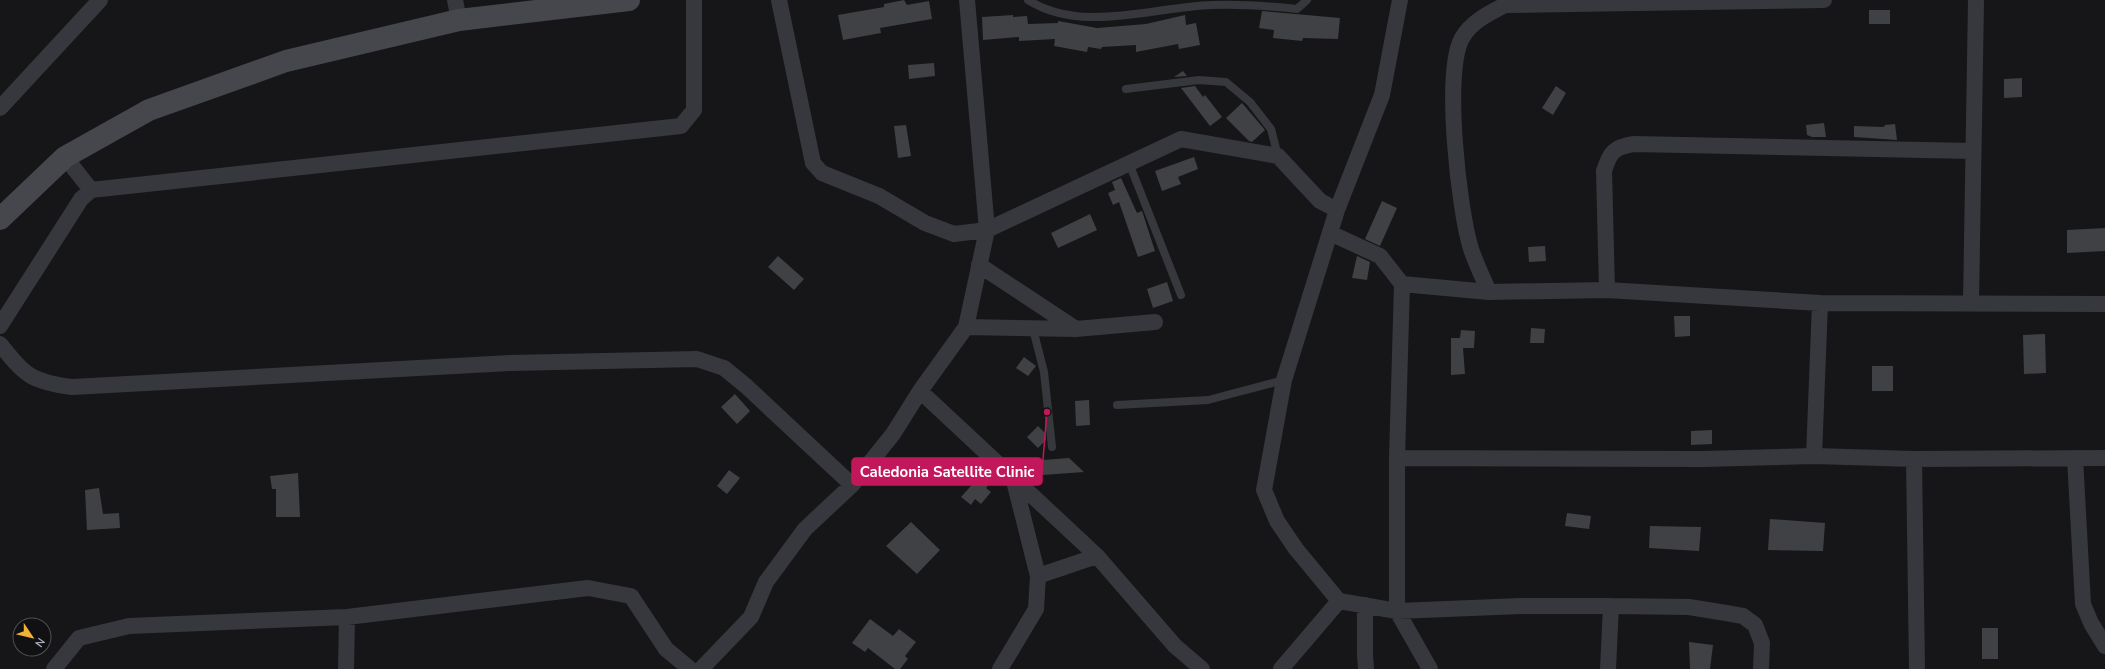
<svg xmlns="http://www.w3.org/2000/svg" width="2105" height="669" font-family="'Nunito Sans',sans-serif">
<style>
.building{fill:#404145}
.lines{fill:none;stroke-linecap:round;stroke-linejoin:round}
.lane{stroke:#37383d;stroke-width:8}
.street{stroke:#37383d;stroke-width:16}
.secondary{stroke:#45474d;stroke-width:22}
.leader{fill:none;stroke:#c2185b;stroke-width:1.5}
.callout-dot{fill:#c2185b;stroke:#111113;stroke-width:1.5}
.callout{fill:#c2185b;stroke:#c2185b;stroke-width:1.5}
.callout-label{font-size:15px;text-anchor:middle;font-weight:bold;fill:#fff}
</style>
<rect width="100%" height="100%" fill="#161618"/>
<!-- building -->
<path class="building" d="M 904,0 L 907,5 L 929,1 L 932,19 L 880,28 L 881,33 L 843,40 L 838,15 L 884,7 L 884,4 Z
M 1869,10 L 1890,10 L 1890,24 L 1869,24 Z
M 1262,11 L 1340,18 L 1338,39 L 1303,38 L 1302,41 L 1273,38 L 1274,30 L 1259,28 Z
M 1013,15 L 1013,17 L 1027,16 L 1028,24 L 1058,23 L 1058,21 L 1097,28 L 1146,24 L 1185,15 L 1186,25 L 1196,23 L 1200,45 L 1179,49 L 1178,44 L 1136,52 L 1136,45 L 1102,47 L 1101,49 L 1088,47 L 1087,52 L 1054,46 L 1055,39 L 1019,41 L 1019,37 L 983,40 L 982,17 Z
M 934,63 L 935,76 L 909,79 L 908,65 Z
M 1183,71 L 1187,76 L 1174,77 Z
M 2022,78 L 2022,97 L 2004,98 L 2004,79 Z
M 1195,86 L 1203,97 L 1205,95 L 1222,117 L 1210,126 L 1181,88 Z
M 1556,86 L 1566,93 L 1553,115 L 1542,108 Z
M 1242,103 L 1265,130 L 1252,142 L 1249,141 L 1226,118 Z
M 1824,123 L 1826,137 L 1812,137 L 1807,135 L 1806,125 Z
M 1895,124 L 1897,140 L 1854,137 L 1854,126 L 1884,127 L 1885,125 Z
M 906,125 L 911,156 L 898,158 L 894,126 Z
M 1194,157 L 1198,169 L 1178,177 L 1181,184 L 1162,191 L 1155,171 Z
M 1121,178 L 1137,213 L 1142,211 L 1155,251 L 1138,257 L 1119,202 L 1113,205 L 1108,193 L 1115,190 L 1112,182 Z
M 1382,201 L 1397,208 L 1380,246 L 1365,239 Z
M 1090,214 L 1097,230 L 1058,248 L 1051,233 Z
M 2105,228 L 2105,251 L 2067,253 L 2067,230 Z
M 1545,246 L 1546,261 L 1529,262 L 1528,247 Z
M 778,256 L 804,279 L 794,290 L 768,267 Z
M 1357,256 L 1370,262 L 1367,280 L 1352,278 Z
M 1167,282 L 1173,301 L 1153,308 L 1147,289 Z
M 1674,316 L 1690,316 L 1690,336 L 1675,337 Z
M 1531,328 L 1545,329 L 1544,343 L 1530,343 Z
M 1461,330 L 1475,331 L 1474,348 L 1463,348 L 1465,374 L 1451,375 L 1451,338 L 1460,338 Z
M 2045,334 L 2046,373 L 2024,374 L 2023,335 Z
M 1024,357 L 1036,366 L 1028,376 L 1016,368 Z
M 1872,366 L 1893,366 L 1893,391 L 1872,391 Z
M 735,394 L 750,411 L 737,424 L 721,407 Z
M 1089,400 L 1090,425 L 1076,426 L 1075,401 Z
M 1038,426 L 1045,433 L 1046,440 L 1038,448 L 1027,437 Z
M 1712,430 L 1712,444 L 1691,445 L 1691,431 Z
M 1069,458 L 1084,472 L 1043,475 L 1030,461 Z
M 987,468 L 996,476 L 986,488 L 991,492 L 981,504 L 975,499 L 971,505 L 961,497 Z
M 729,470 L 740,478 L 727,494 L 717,486 Z
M 298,473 L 300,517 L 276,517 L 276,489 L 272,489 L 270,476 Z
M 99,488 L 103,514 L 119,513 L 120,528 L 87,530 L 85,490 Z
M 1567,513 L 1591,516 L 1589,529 L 1565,526 Z
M 1770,519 L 1825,523 L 1823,551 L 1768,550 Z
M 911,522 L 940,550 L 917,574 L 886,546 Z
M 1650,526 L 1701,527 L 1699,551 L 1649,548 Z
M 870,619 L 893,636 L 899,629 L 916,642 L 905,656 L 908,659 L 900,669 L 895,669 L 868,648 L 865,652 L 852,643 Z
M 1982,628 L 1998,628 L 1998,659 L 1982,659 Z
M 1689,642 L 1713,645 L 1710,669 L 1690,669 Z"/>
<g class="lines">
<!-- lane -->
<path class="lane" d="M 1028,0 C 1082,34 1153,7 1212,5 C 1241,4 1269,6 1297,9 L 1307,0
M 1126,89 L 1199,80 L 1226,82 L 1250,102 L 1271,129 L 1278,156
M 1129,163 L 1181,295
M 1033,329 L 1044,372 L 1052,447
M 1117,405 L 1208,400 L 1284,380"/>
<!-- street -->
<path class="street" d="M 455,0 L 459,20
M 779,0 L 813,163 L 822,173 L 879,196 L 925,223 L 954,234 L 987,230 L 1181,139 L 1278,156 L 1320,201 L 1337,210
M 1400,0 L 1382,95 L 1337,210 L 1284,380 L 1264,490 L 1277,521 L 1296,549 L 1339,601 L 1397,611 L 1521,606 L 1611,606 L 1689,607 L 1726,613 L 1743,616 L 1755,625 L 1762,643 L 1761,669
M 0,108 L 100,0
M 65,157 L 91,190 L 681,126 L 694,110 L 694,0
M 1330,233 L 1380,256 L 1402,284 L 1397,458 L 1397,611 L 1430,669
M 979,265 L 1076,329 L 1155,322
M 1402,284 L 1489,292 L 1607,290 L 1820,303 L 2105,304
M 1607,290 L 1604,171 C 1610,152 1614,147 1634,144 L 1972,151
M 1489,292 C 1483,278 1476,264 1471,249 C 1459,211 1443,72 1462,38 C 1471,22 1489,13 1505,5 L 1824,0
M 1971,303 L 1976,0
M 0,326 L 81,199 L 91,190
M 966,327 L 1076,329
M 0,344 C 25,375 31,382 72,387 L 510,363 L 697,359 L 724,368 L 746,386 L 852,485
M 920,391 L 1097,556 L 1175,646 L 1202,669
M 1814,456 L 1820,303
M 1397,458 L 1703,459 L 1814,456 L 1914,459 L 2105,458
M 2075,458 L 2083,604 L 2091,623 L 2105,646
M 1914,459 L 1917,669
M 1038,576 L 1097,556
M 1365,605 L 1365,655 L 1366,669
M 54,669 L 79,638 L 129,626 L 347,617 L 588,588 L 631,596 L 666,649 L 690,669
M 346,669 L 347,617
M 701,669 L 751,617 L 766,582 L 805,529 L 852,485 L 893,434 L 920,391 L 966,327 L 987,230 L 967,0
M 1000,669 L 1036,609 L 1038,576 L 1013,477
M 1281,669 L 1339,601
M 1608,669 L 1611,606"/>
<!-- secondary -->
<path class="secondary" d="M 0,219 L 65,157 L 149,110 L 286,61 L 459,20 L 629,0"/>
</g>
<!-- callouts -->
<path class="leader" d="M1047 412L1042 471"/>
<circle class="callout-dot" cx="1047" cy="412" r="4"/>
<rect class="callout" x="852" y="458" width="190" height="27" rx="4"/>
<g class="callout-label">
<text x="947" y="477">Caledonia Satellite Clinic</text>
</g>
<!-- north arrow -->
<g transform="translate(32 637) rotate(125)"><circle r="19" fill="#111113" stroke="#4d4f55"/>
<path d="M0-3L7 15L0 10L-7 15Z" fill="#f2b134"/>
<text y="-6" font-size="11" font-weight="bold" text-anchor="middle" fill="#a8adb8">N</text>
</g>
</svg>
